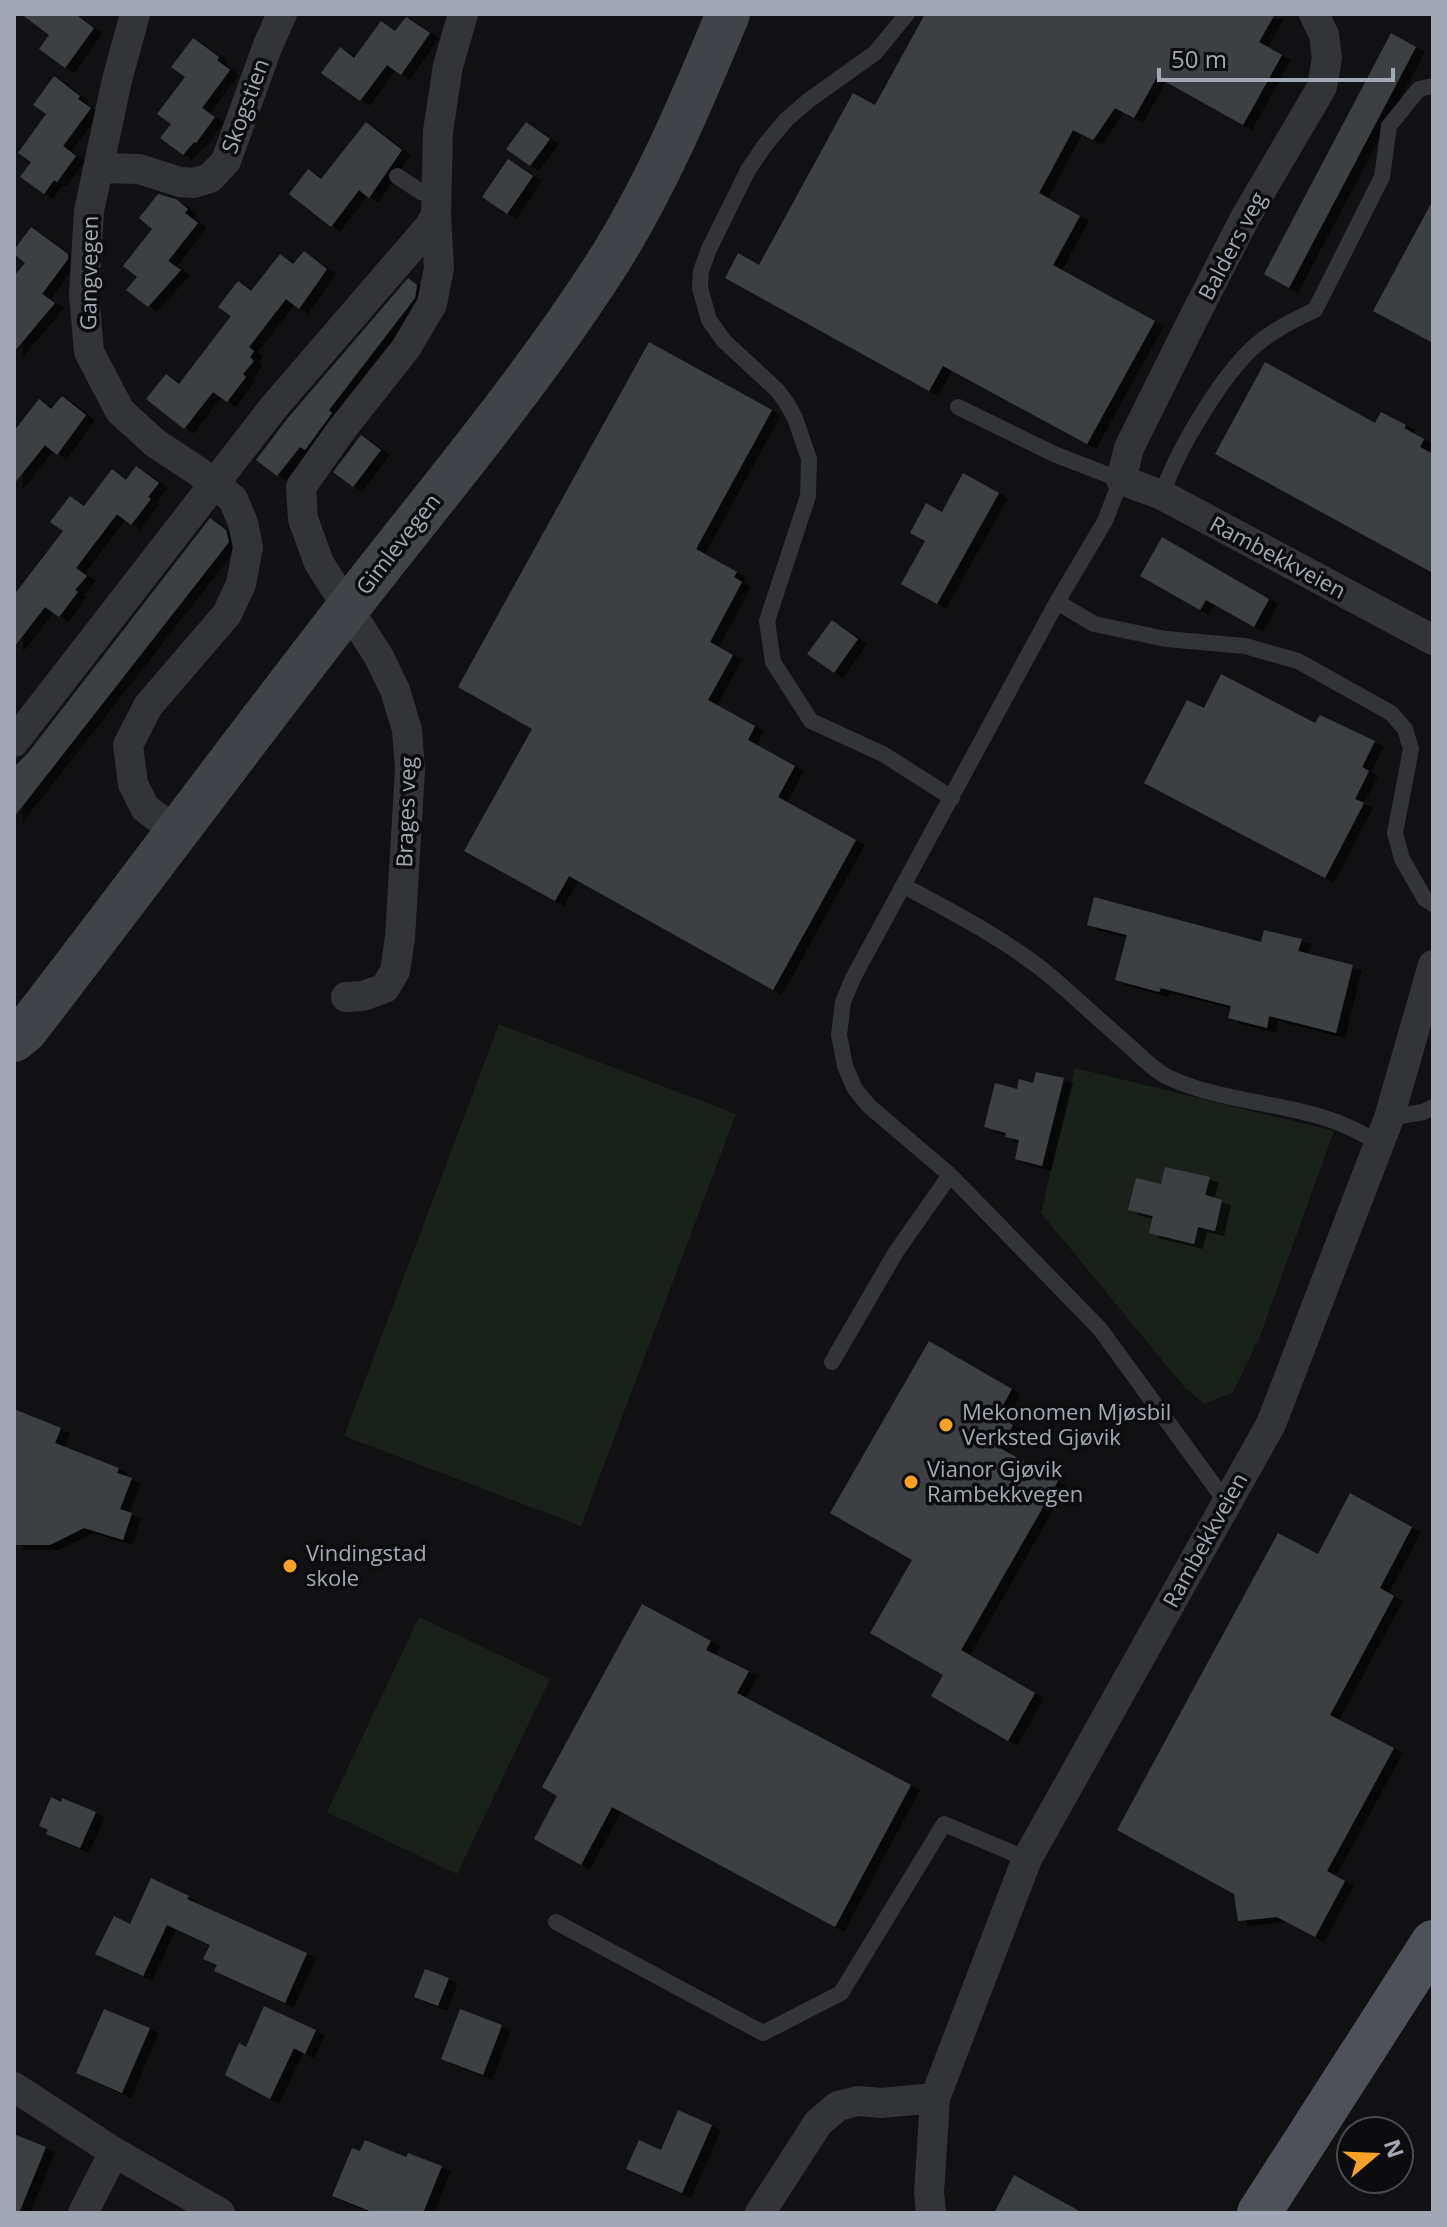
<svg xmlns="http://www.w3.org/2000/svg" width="1447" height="2227" font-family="'Open Sans',sans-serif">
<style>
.green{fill:#19211a}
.building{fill:#3d3f43;filter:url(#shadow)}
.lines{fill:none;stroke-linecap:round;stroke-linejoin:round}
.lane{stroke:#323438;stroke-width:16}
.street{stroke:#323438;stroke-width:30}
.secondary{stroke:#404348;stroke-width:44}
.primary{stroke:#4e5157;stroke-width:44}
.poi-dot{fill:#f8a124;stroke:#0c0c0e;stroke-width:3}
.labels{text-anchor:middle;stroke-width:7;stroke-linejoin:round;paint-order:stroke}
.street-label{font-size:22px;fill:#a2a9b4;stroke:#0c0c0e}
.poi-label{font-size:22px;fill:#a2a9b4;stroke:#0c0c0e;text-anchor:start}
</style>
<defs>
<filter id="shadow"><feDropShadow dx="9" dy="5" stdDeviation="0" flood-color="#0009"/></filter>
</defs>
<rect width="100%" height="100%" fill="#111113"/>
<!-- green -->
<path class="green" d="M 499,1024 L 736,1114 L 581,1526 L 344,1436 Z
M 1075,1068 L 1334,1131 L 1260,1336 L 1233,1392 L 1205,1404 L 1186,1389 L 1041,1213 Z
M 419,1617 L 550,1679 L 457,1874 L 327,1812 Z"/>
<!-- building -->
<path class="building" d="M 21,14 L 75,14 L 94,28 L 65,68 L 39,49 L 49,35 Z
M 925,14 L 1275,14 L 1259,42 L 1282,55 L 1243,125 L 1157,77 L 1134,118 L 1115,108 L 1093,140 L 1073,130 L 1039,193 L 1080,216 L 1053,265 L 1155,321 L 1087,444 L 943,366 L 929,391 L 725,278 L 738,253 L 759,265 L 853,93 L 875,105 Z
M 406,17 L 430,33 L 401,75 L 387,65 L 360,101 L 321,73 L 340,47 L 354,58 L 381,21 L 395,31 Z
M 1391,33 L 1416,47 L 1289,288 L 1264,274 Z
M 193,38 L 219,57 L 217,60 L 230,70 L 202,108 L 215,117 L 196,143 L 194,142 L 183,155 L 160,138 L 171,124 L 157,114 L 185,77 L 171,67 Z
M 54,76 L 80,96 L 78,99 L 91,108 L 63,146 L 76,156 L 57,182 L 54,180 L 44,194 L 20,177 L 31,162 L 18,153 L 46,114 L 33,105 Z
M 366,122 L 402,150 L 369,198 L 359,190 L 331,227 L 289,194 L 308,169 L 321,179 Z
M 526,122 L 550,139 L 530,166 L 506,149 Z
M 508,159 L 533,176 L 507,214 L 482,197 Z
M 158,194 L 176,199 L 188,209 L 185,213 L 198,223 L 168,261 L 181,270 L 148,307 L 126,290 L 137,277 L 123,266 L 152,229 L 139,218 Z
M 1433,200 L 1433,343 L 1373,311 Z
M 31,227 L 68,254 L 68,259 L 42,294 L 55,303 L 14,352 L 14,276 L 25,263 L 14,254 L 14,250 Z
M 304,251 L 327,269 L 299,309 L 286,299 L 249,347 L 254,351 L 250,357 L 254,361 L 243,374 L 246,377 L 227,402 L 213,392 L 184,429 L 146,399 L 166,374 L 179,384 L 231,316 L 218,307 L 238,281 L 251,291 L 280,254 L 293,264 Z
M 408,278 L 417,285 L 415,298 L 329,410 L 332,413 L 305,450 L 300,447 L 277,476 L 256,460 L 287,419 Z
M 649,342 L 772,410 L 696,549 L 737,572 L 734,577 L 742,582 L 710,642 L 733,655 L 708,700 L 755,726 L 748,740 L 795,766 L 778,797 L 856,840 L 773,990 L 569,876 L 555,901 L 464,851 L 532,729 L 458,687 Z
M 1265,362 L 1375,423 L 1381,412 L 1406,425 L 1404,428 L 1424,439 L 1420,447 L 1433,454 L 1433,573 L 1215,454 Z
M 62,396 L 86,415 L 57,455 L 45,445 L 14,484 L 14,431 L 39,399 L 51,409 Z
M 361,435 L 381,450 L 353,487 L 333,472 Z
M 136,466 L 159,483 L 148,497 L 151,499 L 131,525 L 117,514 L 76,568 L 87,576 L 75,590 L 78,592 L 59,617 L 45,607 L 14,647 L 14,595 L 63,531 L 50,522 L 70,496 L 84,506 L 112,469 L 126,480 Z
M 963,473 L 999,493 L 937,604 L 901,584 L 925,541 L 910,533 L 926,503 L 942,512 Z
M 210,518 L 226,530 L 229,542 L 14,817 L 14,767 L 28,753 Z
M 1162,537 L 1269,599 L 1254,627 L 1206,600 L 1200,610 L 1140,576 Z
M 832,620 L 858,639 L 834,673 L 807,654 Z
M 1221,674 L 1315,723 L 1320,715 L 1375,741 L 1362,767 L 1369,771 L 1355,799 L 1364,803 L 1325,878 L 1144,783 L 1187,700 L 1204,708 Z
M 1094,897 L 1261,942 L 1264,930 L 1302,939 L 1298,951 L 1353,965 L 1336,1033 L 1269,1016 L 1267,1028 L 1228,1018 L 1231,1006 L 1161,988 L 1159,992 L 1115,980 L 1127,935 L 1087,925 Z
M 1036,1072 L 1064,1078 L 1042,1166 L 1015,1159 L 1019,1140 L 1005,1137 L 1006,1133 L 984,1127 L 995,1083 L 1017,1089 L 1019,1079 L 1033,1083 Z
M 1165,1167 L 1210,1177 L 1205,1195 L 1222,1200 L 1215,1231 L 1198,1227 L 1194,1244 L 1149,1233 L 1153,1216 L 1128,1210 L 1136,1178 L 1161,1184 Z
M 929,1341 L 1012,1389 L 997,1416 L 1013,1425 L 1000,1448 L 1058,1481 L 961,1650 L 1035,1693 L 1008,1741 L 931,1696 L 943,1675 L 870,1633 L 912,1560 L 830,1513 Z
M 14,1409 L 61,1428 L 55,1443 L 119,1468 L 117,1473 L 132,1478 L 120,1509 L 132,1513 L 123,1540 L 84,1528 L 50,1545 L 14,1545 Z
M 1350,1493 L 1412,1527 L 1380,1588 L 1394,1596 L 1330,1715 L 1394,1748 L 1327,1871 L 1345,1881 L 1315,1937 L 1277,1917 L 1238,1921 L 1234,1894 L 1117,1830 L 1278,1533 L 1318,1554 Z
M 642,1604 L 711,1641 L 706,1650 L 749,1671 L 737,1693 L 911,1785 L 835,1927 L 612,1807 L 581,1865 L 534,1839 L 557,1796 L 542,1787 Z
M 51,1797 L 61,1802 L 62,1798 L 96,1812 L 80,1848 L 46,1834 L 48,1830 L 39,1826 Z
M 151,1878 L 189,1896 L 187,1899 L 307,1953 L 285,2003 L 214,1971 L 217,1965 L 203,1959 L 210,1945 L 167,1925 L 143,1976 L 95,1954 L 114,1916 L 130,1924 Z
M 425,1969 L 449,1978 L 438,2006 L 414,1997 Z
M 264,2006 L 316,2030 L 305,2054 L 294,2048 L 270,2099 L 225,2075 L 239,2043 L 246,2047 Z
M 104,2009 L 150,2028 L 122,2093 L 76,2073 Z
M 460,2009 L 502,2025 L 483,2075 L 441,2059 Z
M 678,2110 L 712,2125 L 682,2193 L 626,2169 L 639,2140 L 661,2150 Z
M 14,2134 L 46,2147 L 19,2213 L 14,2213 Z
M 365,2140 L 406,2157 L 408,2153 L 442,2166 L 423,2213 L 375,2213 L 332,2196 L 352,2148 L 360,2151 Z
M 1014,2175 L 1083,2213 L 994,2213 Z"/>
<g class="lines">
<!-- lane -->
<path class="lane" d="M 907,14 L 875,53 L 809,100 L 786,120 L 765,145 L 748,170 L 709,249 L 701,271 L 700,288 L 709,320 L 724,341 L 777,390 L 786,402 L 795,418 L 809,459 L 808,496 L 767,621 L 773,662 L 811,721 L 883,754 L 952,798
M 397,176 L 421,192 L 437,197
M 958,407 L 1054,454 L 1121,480 L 1105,521 L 1057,602 L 853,978 L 843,1002 L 839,1035 L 845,1066 L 855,1089 L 869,1106 L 950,1175 L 1100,1329 L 1226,1502
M 1162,495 C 1176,452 1222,374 1257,344 C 1274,330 1295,319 1315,310 L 1382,177 L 1389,126 L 1419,89 L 1433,86
M 1057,602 L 1094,624 L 1166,639 L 1245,646 L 1298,661 L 1391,713 L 1405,729 L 1411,749 L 1395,833 L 1402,859 L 1425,899 L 1433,904
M 904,886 C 956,914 1009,941 1054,979 C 1079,1001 1103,1023 1127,1044 C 1141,1056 1154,1071 1170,1078 C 1237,1109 1317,1100 1379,1144
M 1389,1118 L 1423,1112 L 1433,1107
M 832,1362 L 896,1252 L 950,1175
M 556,1922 L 763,2033 L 841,1993 L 944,1824 L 1027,1859"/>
<!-- street -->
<path class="street" d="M 135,14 L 117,80 L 89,211 L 84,294 L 89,352 L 120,411 L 155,443 L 199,472 L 233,499 L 243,523 L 248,547 L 241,584 L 227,614 L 148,706 L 128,745 L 133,784 L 145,808 L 178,833
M 1314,14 L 1324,35 L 1327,58 L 1322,87 L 1245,218 L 1193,319 L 1129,448 L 1121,480 L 1162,495 L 1433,640
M 99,168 L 139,169 L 180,182 L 194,183 L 210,178 L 226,161 L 268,45 L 282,14
M 14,742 L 273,408 L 429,227 L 436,215
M 346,997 L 363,996 L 385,988 L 395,971 L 400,938 L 410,769 L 407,730 L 395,690 L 379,657 L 319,563 L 303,519 L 301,487 L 342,429 L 406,348 L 432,304 L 439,268 L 436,215 L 438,131 L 448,66 L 463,14
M 14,2087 L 114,2152 L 220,2213
M 83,2213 L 114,2152
M 760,2213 L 818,2123 L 838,2106 L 858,2101 L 881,2103 L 935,2098
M 931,2213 L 929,2193 L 935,2098 L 1027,1859 L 1271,1424 L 1389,1118 L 1433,965"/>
<!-- secondary -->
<path class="secondary" d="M 14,1040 L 26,1030 C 135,889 241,745 351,604 C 435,496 524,391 599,276 C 651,198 692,101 728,14"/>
<!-- primary -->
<path class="primary" d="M 1259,2213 L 1433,1942"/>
</g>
<!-- markers -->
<g class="poi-dot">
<circle cx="946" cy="1425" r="8"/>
<circle cx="911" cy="1482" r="8"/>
<circle cx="290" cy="1566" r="8"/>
</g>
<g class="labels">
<!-- street labels -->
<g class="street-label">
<text transform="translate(245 106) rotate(-70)" y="8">Skogstien</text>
<text transform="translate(1232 246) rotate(-62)" y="8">Balders veg</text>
<text transform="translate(89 273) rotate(-89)" y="8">Gangvegen</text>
<text transform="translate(398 544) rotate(-52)" y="8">Gimlevegen</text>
<text transform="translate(1278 557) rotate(28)" y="8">Rambekkveien</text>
<text transform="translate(406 812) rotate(-88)" y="8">Brages veg</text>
<text transform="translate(1205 1540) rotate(-61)" y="8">Rambekkveien</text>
</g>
<!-- poi labels -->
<g class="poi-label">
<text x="962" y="1420">Mekonomen Mjøsbil<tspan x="962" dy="25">Verksted Gjøvik</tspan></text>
<text x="927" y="1477">Vianor Gjøvik<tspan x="927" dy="25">Rambekkvegen</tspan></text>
<text x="306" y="1561">Vindingstad<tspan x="306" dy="25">skole</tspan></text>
</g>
</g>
<!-- border -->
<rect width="1447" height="2227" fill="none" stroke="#a2a9b4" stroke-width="32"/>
<!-- north arrow -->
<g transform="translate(1375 2155) rotate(71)"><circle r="38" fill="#0c0c0e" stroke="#484b50" stroke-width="2"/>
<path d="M0-6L14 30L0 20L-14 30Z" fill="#f8a124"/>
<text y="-12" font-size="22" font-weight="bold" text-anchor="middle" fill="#a2a9b4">N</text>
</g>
<!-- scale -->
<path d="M1159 68v12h234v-12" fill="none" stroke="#a2a9b4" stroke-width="4"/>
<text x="1171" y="68" font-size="24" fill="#a2a9b4" stroke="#0c0c0e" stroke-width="6" paint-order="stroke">50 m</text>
</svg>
